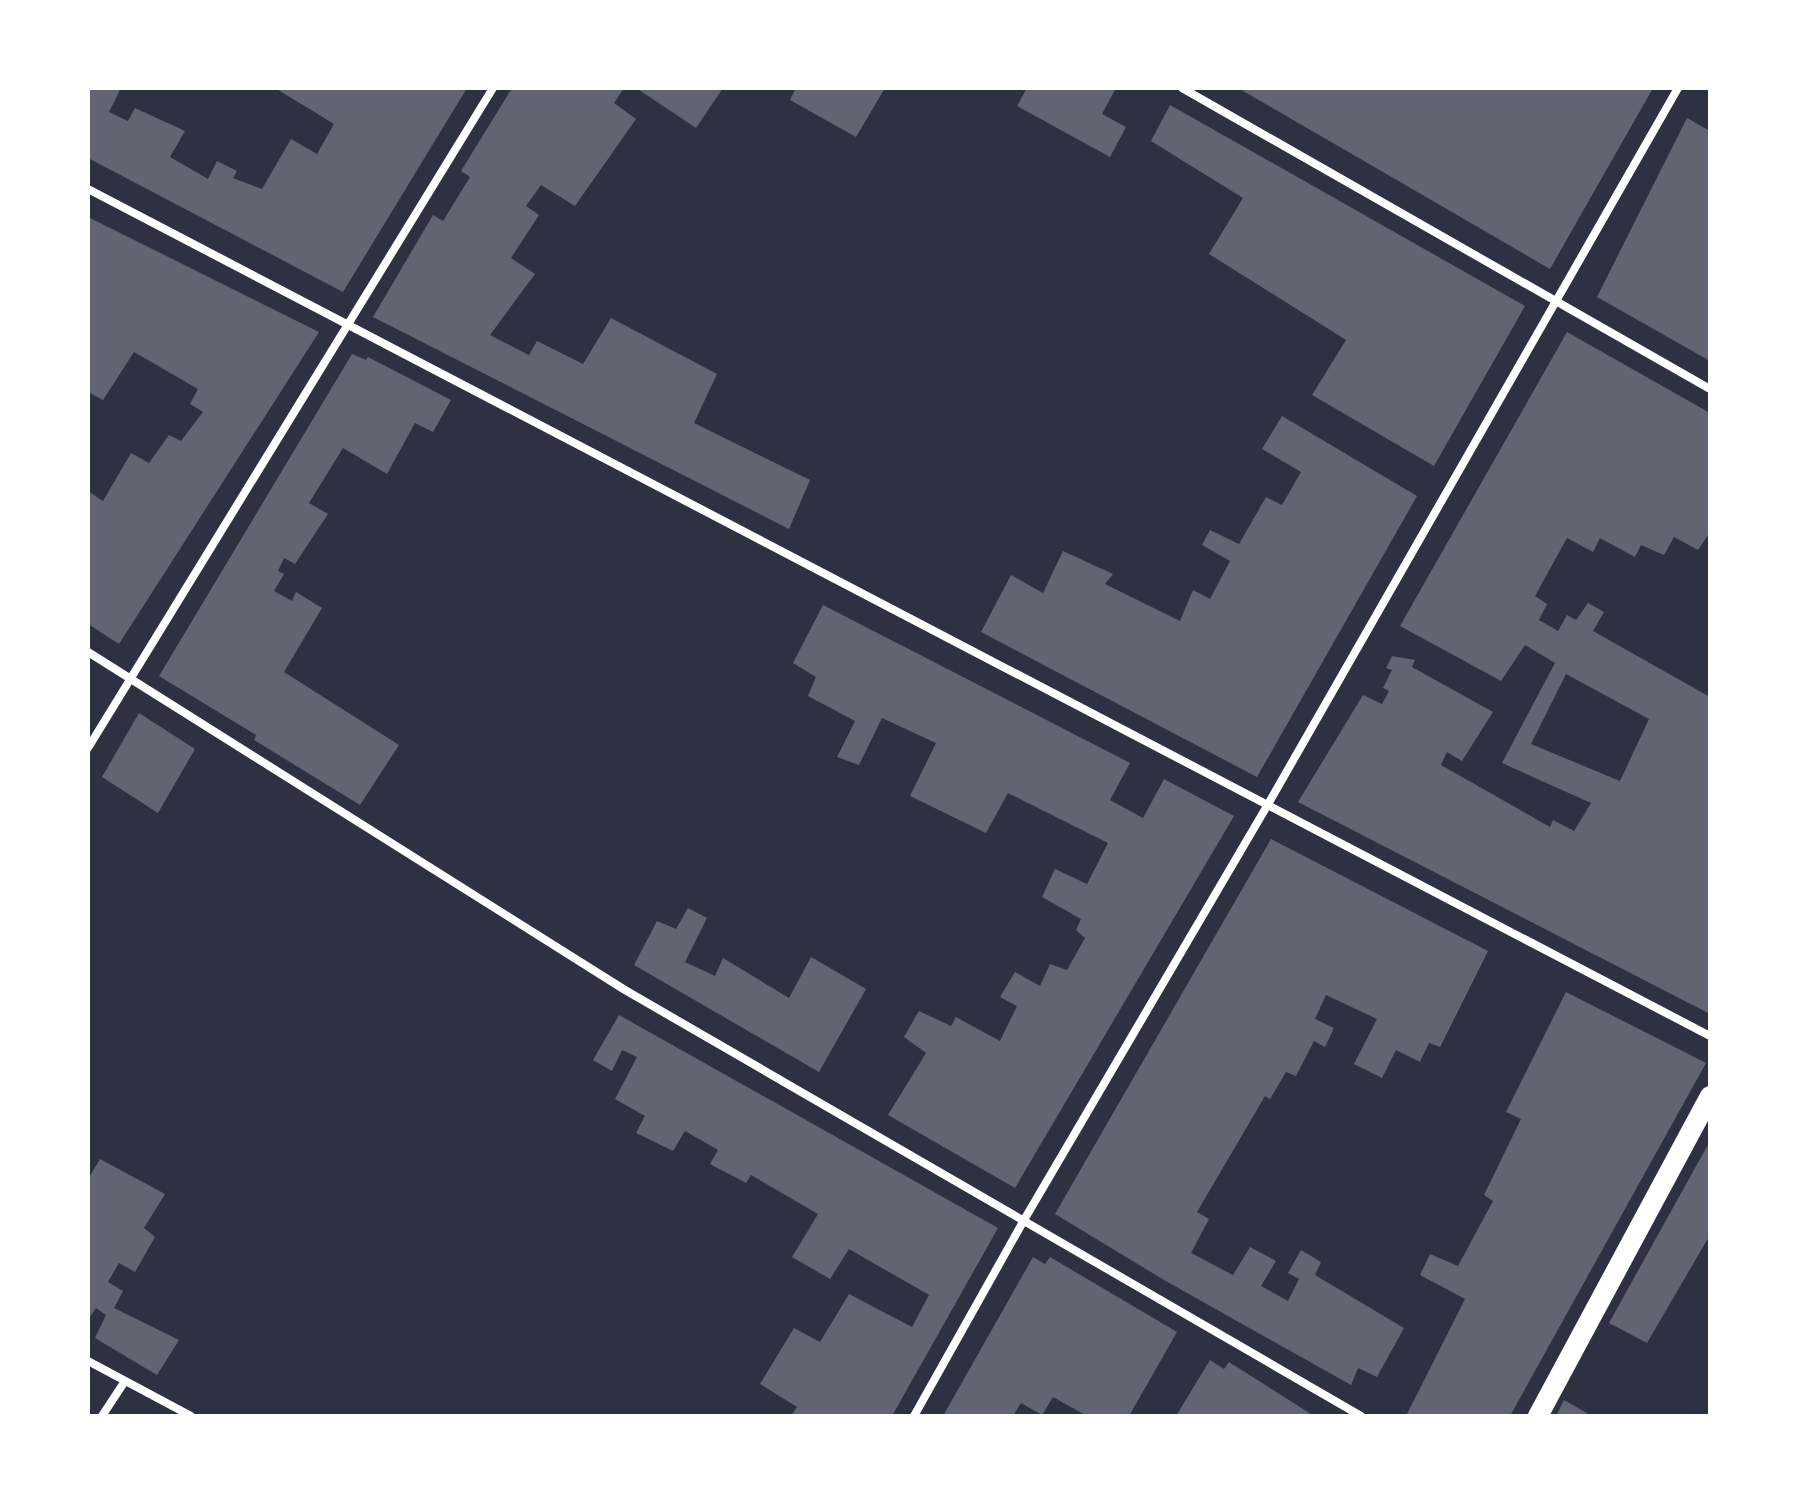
<svg xmlns="http://www.w3.org/2000/svg" width="1798" height="1504" font-family="Signika,sans-serif">
<style>
.building{fill:#626471;fill-rule:evenodd}
.lines{fill:none;stroke-linecap:round;stroke-linejoin:round}
.minor{stroke:#fff;stroke-width:8}
.primary{stroke:#fff;stroke-width:20}
</style>
<rect width="100%" height="100%" fill="#2d3142"/>
<!-- building -->
<path class="building" d="M 88,88 L 121,88 L 109,112 L 128,121 L 135,108 L 185,131 L 170,157 L 208,179 L 217,161 L 237,171 L 233,178 L 262,189 L 291,139 L 317,154 L 334,124 L 275,88 L 467,88 L 343,292 L 88,158 Z
M 512,88 L 624,88 L 614,103 L 636,119 L 575,206 L 541,185 L 526,206 L 539,215 L 511,258 L 535,274 L 490,335 L 529,355 L 537,341 L 583,364 L 611,318 L 717,374 L 694,423 L 810,480 L 789,529 L 373,317 L 433,215 L 443,221 L 470,177 L 461,171 Z
M 636,88 L 723,88 L 696,128 Z
M 796,88 L 885,88 L 856,137 L 790,100 Z
M 1027,88 L 1116,88 L 1102,114 L 1126,127 L 1110,157 L 1017,106 Z
M 1238,88 L 1653,88 L 1550,269 Z
M 1170,105 L 1525,306 L 1434,466 L 1312,395 L 1346,340 L 1209,254 L 1243,198 L 1151,141 Z
M 1687,118 L 1710,131 L 1710,361 L 1597,297 Z
M 88,217 L 319,332 L 119,644 L 88,624 L 88,491 L 103,501 L 131,453 L 149,463 L 169,435 L 181,441 L 203,412 L 190,404 L 198,389 L 134,352 L 103,400 L 88,392 Z
M 1567,332 L 1710,413 L 1710,532 L 1698,550 L 1674,537 L 1664,555 L 1641,545 L 1635,557 L 1600,538 L 1593,552 L 1567,538 L 1535,596 L 1547,604 L 1539,620 L 1558,631 L 1567,615 L 1576,620 L 1588,603 L 1604,612 L 1593,631 L 1710,697 L 1710,1014 L 1298,802 L 1363,695 L 1382,704 L 1389,691 L 1383,688 L 1392,670 L 1386,668 L 1392,656 L 1415,660 L 1412,667 L 1493,712 L 1462,761 L 1447,752 L 1441,765 L 1550,827 L 1553,820 L 1574,831 L 1591,803 L 1502,763 L 1555,663 L 1525,645 L 1501,681 L 1400,626 ZM 1566,674 L 1649,719 L 1620,781 L 1531,744 Z
M 352,354 L 366,360 L 368,357 L 451,400 L 433,432 L 415,423 L 387,474 L 343,448 L 309,503 L 328,514 L 295,564 L 284,558 L 278,571 L 284,574 L 274,591 L 292,601 L 296,592 L 322,608 L 284,672 L 399,745 L 360,805 L 254,740 L 256,735 L 159,676 Z
M 1282,416 L 1417,496 L 1257,777 L 981,632 L 1011,575 L 1043,593 L 1063,551 L 1113,574 L 1105,584 L 1180,621 L 1193,590 L 1210,599 L 1230,561 L 1202,545 L 1210,530 L 1239,544 L 1266,497 L 1282,505 L 1301,472 L 1262,449 Z
M 823,605 L 1130,763 L 1110,800 L 1143,818 L 1164,779 L 1234,816 L 1015,1188 L 888,1115 L 926,1053 L 904,1037 L 919,1011 L 951,1026 L 956,1017 L 1000,1041 L 1017,1006 L 1000,997 L 1015,972 L 1040,986 L 1050,964 L 1067,970 L 1085,938 L 1076,930 L 1081,919 L 1042,897 L 1055,869 L 1087,884 L 1108,843 L 1008,793 L 986,833 L 910,796 L 936,743 L 882,718 L 859,765 L 837,757 L 855,721 L 808,696 L 816,677 L 793,663 Z
M 139,713 L 195,749 L 158,813 L 102,777 Z
M 1271,839 L 1488,951 L 1440,1047 L 1429,1043 L 1420,1062 L 1396,1050 L 1382,1078 L 1354,1064 L 1377,1019 L 1326,995 L 1315,1019 L 1334,1028 L 1325,1047 L 1314,1041 L 1296,1076 L 1286,1072 L 1270,1099 L 1265,1096 L 1197,1212 L 1209,1219 L 1191,1253 L 1233,1275 L 1250,1247 L 1276,1261 L 1261,1286 L 1288,1301 L 1299,1279 L 1288,1273 L 1301,1250 L 1321,1262 L 1315,1275 L 1404,1328 L 1377,1377 L 1358,1368 L 1351,1385 L 1164,1280 L 1055,1214 Z
M 688,908 L 707,918 L 685,962 L 715,976 L 723,958 L 789,998 L 811,957 L 866,989 L 819,1072 L 634,965 L 657,921 L 676,929 Z
M 1566,992 L 1706,1063 L 1510,1416 L 1406,1416 L 1465,1299 L 1420,1275 L 1430,1254 L 1458,1266 L 1493,1201 L 1484,1195 L 1521,1119 L 1506,1112 Z
M 619,1015 L 998,1228 L 892,1416 L 791,1416 L 797,1407 L 760,1384 L 794,1328 L 820,1342 L 849,1294 L 912,1327 L 929,1295 L 849,1249 L 830,1279 L 792,1257 L 818,1214 L 751,1175 L 746,1183 L 710,1164 L 718,1150 L 685,1131 L 673,1151 L 636,1133 L 645,1116 L 615,1099 L 637,1057 L 622,1050 L 612,1071 L 593,1060 Z
M 1710,1141 L 1710,1235 L 1647,1343 L 1609,1323 Z
M 100,1159 L 165,1194 L 144,1228 L 155,1237 L 135,1272 L 119,1263 L 108,1282 L 123,1291 L 114,1308 L 179,1340 L 157,1375 L 95,1338 L 106,1315 L 96,1308 L 88,1320 L 88,1179 Z
M 1033,1257 L 1045,1264 L 1050,1257 L 1177,1332 L 1129,1416 L 1087,1416 L 1053,1397 L 1042,1415 L 1021,1403 L 1013,1416 L 943,1416 Z
M 1210,1360 L 1224,1369 L 1229,1362 L 1314,1416 L 1176,1416 Z
M 1564,1400 L 1592,1416 L 1556,1416 Z"/>
<g class="lines">
<!-- minor -->
<path class="minor" d="M 1182,88 L 1710,389
M 88,189 L 1710,1036
M 88,652 L 625,990 L 1361,1416
M 88,748 L 493,88
M 88,1361 L 191,1416
M 102,1416 L 125,1381
M 914,1416 L 1024,1220 L 1267,806 L 1678,88"/>
<!-- primary -->
<path class="primary" d="M 1538,1416 L 1710,1096"/>
</g>
<!-- border -->
<rect width="1798" height="1504" fill="none" stroke="#ffffff" stroke-width="180"/>
</svg>
